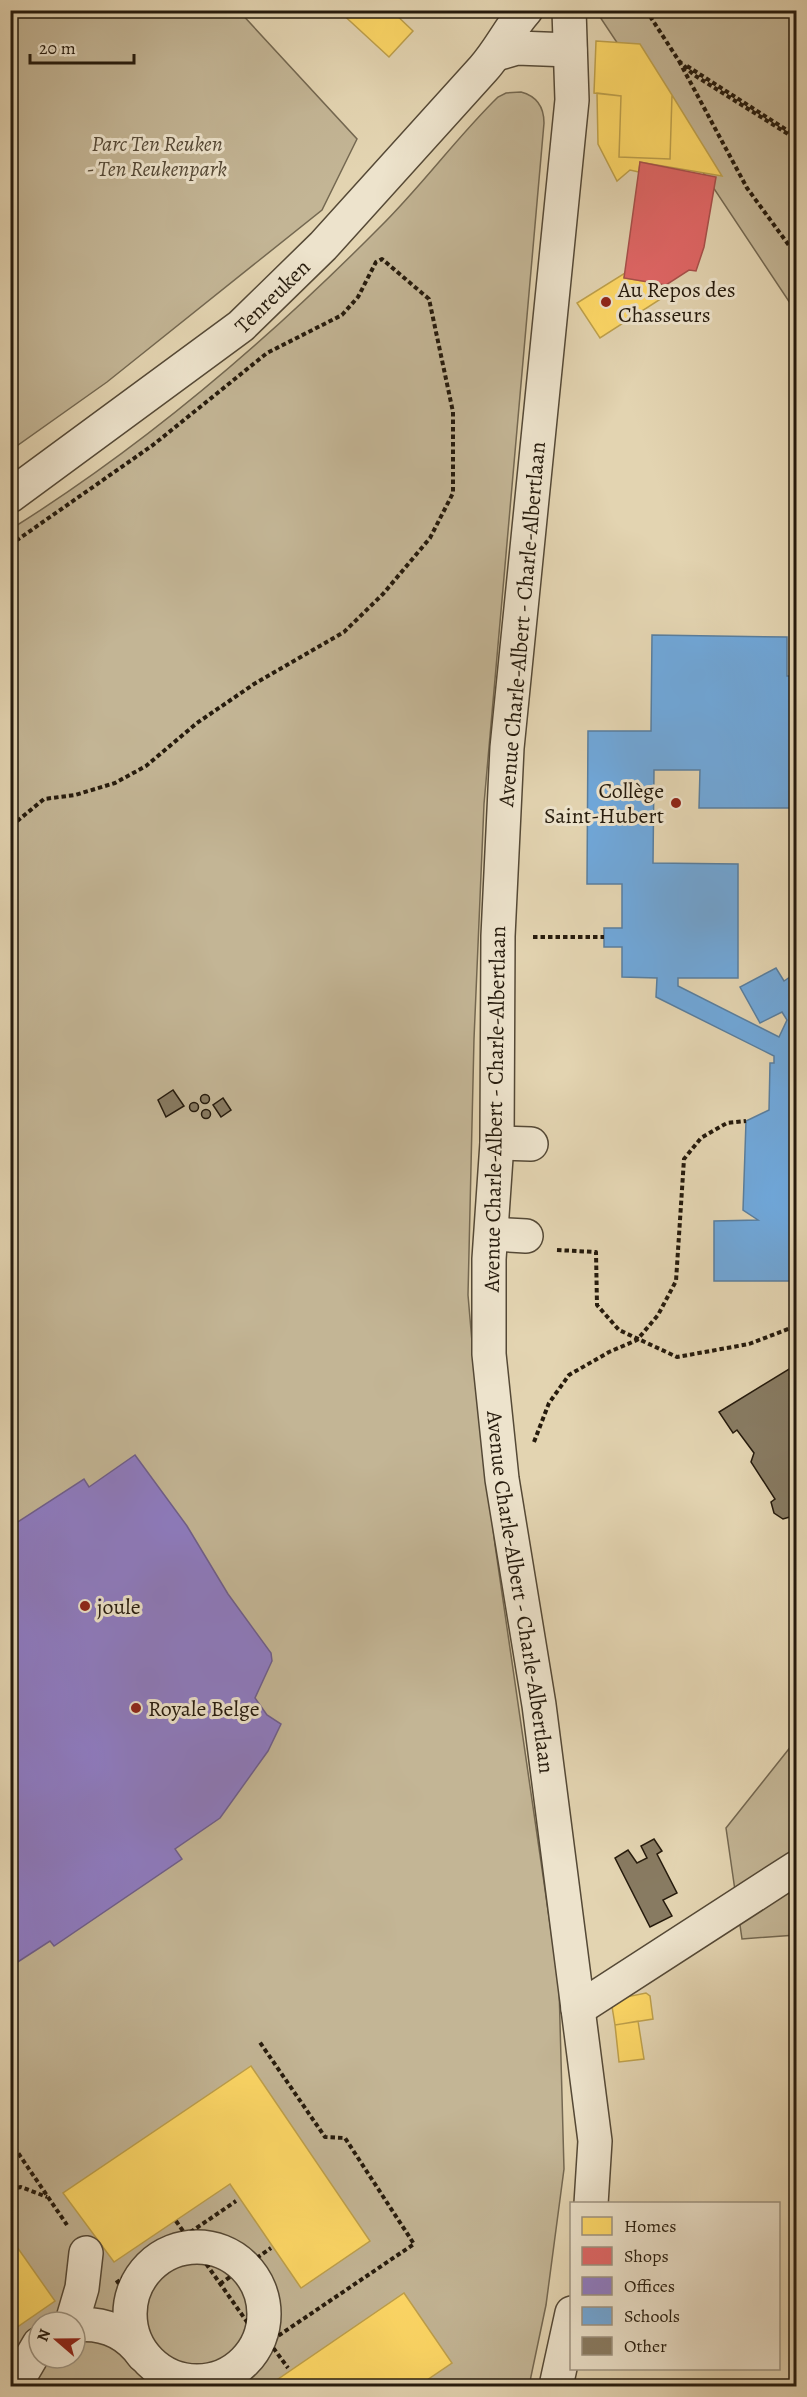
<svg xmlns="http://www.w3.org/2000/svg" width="807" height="2397" font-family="Alegreya,serif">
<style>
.green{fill:#c3b595;stroke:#746851;stroke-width:1.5;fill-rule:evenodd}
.homes{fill:#ffd966;stroke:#bea04b;stroke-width:1.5}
.shops{fill:#e06666;stroke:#a8504b;stroke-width:1.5}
.offices{fill:#8e7cc3;stroke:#6f5f8c;stroke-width:1.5}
.schools{fill:#6fa8dc;stroke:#597e9e;stroke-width:1.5}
.building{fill:#887b62;stroke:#261b0d;stroke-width:1.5}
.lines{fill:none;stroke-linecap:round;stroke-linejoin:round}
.minor-casing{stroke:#554936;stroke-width:36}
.path{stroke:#261b0d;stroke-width:4;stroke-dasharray:4.5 3;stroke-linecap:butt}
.minor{stroke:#ede3cc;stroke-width:33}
.poi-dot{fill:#8f2418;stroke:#ede3cc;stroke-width:2}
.labels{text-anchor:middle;stroke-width:6;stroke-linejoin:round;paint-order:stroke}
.park-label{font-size:22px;font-style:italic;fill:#554936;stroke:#ede3cc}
.poi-label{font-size:22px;fill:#261b0d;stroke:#ede3cc;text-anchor:start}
.street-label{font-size:22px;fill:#261b0d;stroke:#ede3cc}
</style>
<rect width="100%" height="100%" fill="#e3d4b1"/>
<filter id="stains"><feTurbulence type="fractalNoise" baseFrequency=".00333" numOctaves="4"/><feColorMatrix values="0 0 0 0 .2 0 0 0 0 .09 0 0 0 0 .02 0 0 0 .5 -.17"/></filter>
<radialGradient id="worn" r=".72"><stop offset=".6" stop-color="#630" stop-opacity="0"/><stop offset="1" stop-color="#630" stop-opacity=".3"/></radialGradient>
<!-- green -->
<path class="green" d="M 11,10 L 239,11 L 357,139 L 322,210 L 107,382 L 11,450 Z
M 596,11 L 796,11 L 796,312 Z
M 521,92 C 536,96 544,107 544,123 L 484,804 L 474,1039 L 468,1295 L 475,1377 L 495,1545 L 559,1986 L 564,2169 L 546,2305 L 529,2386 L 11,2386 L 11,529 C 144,446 268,340 379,228 C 421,187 456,138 498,97 L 506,93 ZM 39,2322 L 75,2322 L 75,2358 L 39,2358 Z
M 796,1740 L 796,1935 L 742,1939 L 726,1828 Z"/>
<!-- homes -->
<path class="homes" d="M 338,10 L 391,10 L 413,31 L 389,57 Z
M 596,41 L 640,44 L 672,95 L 670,159 L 619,157 L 621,96 L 594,93 Z
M 597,93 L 621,96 L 619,157 L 670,159 L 672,95 L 722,176 L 640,162 L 639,172 L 630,170 L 617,181 L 598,144 Z
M 625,273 L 624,278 L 666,285 L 670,293 L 600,338 L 577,303 Z
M 646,1993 L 650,1996 L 653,2019 L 615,2025 L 611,2000 Z
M 638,2021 L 644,2059 L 619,2062 L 615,2025 Z
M 251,2066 L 370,2241 L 301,2288 L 230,2184 L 114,2262 L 63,2193 Z
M 10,2237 L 55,2301 L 10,2332 Z
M 404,2293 L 452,2363 L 418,2386 L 268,2386 Z"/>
<!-- shops -->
<path class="shops" d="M 640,162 L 716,177 L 704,247 L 696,271 L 689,270 L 666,285 L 624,278 Z"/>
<!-- offices -->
<path class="offices" d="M 135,1455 L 187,1526 L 228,1594 L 271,1653 L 272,1661 L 255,1698 L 267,1715 L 281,1724 L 268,1751 L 220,1818 L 175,1849 L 182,1859 L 54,1946 L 50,1941 L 10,1967 L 10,1527 L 84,1479 L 89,1487 Z"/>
<!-- schools -->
<path class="schools" d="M 652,635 L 787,637 L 787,676 L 796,676 L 796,808 L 699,808 L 700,770 L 654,770 L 653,863 L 738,864 L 738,978 L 678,978 L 678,986 L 779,1037 L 787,1020 L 782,1012 L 760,1023 L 740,987 L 776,968 L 784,981 L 796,973 L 796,1281 L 714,1281 L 714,1221 L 758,1220 L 743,1210 L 746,1121 L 769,1110 L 770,1063 L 774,1063 L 774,1056 L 656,997 L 657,978 L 622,977 L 622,947 L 604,947 L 604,928 L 622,928 L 622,884 L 587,884 L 588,731 L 651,731 Z"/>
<!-- building -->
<path class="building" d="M 173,1090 L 184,1106 L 166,1117 L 158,1100 Z
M200.5 1099a4.5 4.5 0 1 1 9 0a4.5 4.5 0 1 1-9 0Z
M 223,1098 L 231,1110 L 221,1117 L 213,1105 Z
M189.5 1107a4.5 4.5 0 1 1 9 0a4.5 4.5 0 1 1-9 0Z
M201.5 1114a4.5 4.5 0 1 1 9 0a4.5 4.5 0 1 1-9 0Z
M 794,1366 L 796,1370 L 796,1511 L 793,1516 L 783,1519 L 774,1513 L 771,1502 L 775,1499 L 751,1462 L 754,1453 L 737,1430 L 733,1433 L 719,1412 Z
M 654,1839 L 662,1851 L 657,1854 L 677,1893 L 663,1900 L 672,1916 L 650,1927 L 615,1858 L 628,1850 L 637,1863 L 647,1858 L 641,1846 Z"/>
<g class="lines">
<!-- minor casing -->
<g class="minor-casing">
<g id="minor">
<path id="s1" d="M 569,10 L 572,100 L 507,748 L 498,936 L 497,1143 L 489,1259 L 489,1354 L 502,1479 L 539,1705 L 595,2141 L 591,2204"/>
<path d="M 496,54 L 517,48 L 570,50"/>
<path id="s2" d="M 10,496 L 241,326 L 323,246 L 483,69 C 500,50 509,29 526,10"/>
<path d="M 497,1143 L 531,1144"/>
<path d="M 492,1234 L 526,1236"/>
<path d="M 578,2009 L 796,1868"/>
<circle cx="197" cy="2314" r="67"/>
<path d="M 72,2322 L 82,2288 L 86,2253"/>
<path d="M 75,2325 C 103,2322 127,2332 143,2355"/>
<path d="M 20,2386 L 22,2373 L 39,2344"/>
<path d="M 556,2386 L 572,2313"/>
</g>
</g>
<!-- path -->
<path class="path" d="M 646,10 L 679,61 L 694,75 L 796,139
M 679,61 L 747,188 L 796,255
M 687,66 L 796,136
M 10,545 L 153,445 L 267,353 L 342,315 L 358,297 L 376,262 L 382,259 L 429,299 L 453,412 L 453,493 L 430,538 L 383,594 L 344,632 L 254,684 L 197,723 L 146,766 L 115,783 L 75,795 L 44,799 L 10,827
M 791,621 L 796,607
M 533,937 L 604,937
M 557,1250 L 596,1252 L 597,1305 L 619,1330 L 677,1357 L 749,1344 L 796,1326
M 534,1442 L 549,1403 L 569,1375 L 609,1352 L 637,1340 L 658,1315 L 676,1281 L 684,1159 L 701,1138 L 727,1123 L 746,1121
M 10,2141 L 67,2225
M 10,2189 L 21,2187 L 47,2197
M 176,2221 L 264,2346
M 116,2283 L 236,2201
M 220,2284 L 271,2248
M 269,2342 L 288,2368
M 169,2375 L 178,2386
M 204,2386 L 414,2244 L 345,2138 L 325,2137 L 259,2041"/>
<!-- minor -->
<use href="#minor" class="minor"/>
</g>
<!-- markers -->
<g class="poi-dot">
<circle cx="606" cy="302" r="6"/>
<circle cx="676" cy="803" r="6"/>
<circle cx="85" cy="1606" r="6"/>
<circle cx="136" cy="1708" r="6"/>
</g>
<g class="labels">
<!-- park labels -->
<g class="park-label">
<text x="157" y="151">Parc Ten Reuken<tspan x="157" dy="25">- Ten Reukenpark</tspan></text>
</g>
<!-- poi labels -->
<g class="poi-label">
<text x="618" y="297">Au Repos des<tspan x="618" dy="25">Chasseurs</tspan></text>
<text x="664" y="798" text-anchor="end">Collège<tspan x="664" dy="25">Saint-Hubert</tspan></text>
<text x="97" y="1614">joule</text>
<text x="148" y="1716">Royale Belge</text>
</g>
<!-- street labels -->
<g class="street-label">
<text dy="8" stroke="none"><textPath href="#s2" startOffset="330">Tenreuken</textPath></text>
<text transform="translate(521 624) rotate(-85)" y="8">Avenue Charle-Albert - Charle-Albertlaan</text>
<text transform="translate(494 1109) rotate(-89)" y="8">Avenue Charle-Albert - Charle-Albertlaan</text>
<text dy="8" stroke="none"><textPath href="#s1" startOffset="1588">Avenue Charle-Albert - Charle-Albertlaan</textPath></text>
</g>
</g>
<!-- margin -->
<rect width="807" height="2397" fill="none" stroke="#e3d4b1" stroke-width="36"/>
<rect x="12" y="12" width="783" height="2373" fill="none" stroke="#261b0d" stroke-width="3"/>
<rect x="18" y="18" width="771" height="2361" fill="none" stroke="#261b0d" stroke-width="1.5"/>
<!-- legend -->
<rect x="570" y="2202" width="210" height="168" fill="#ede3cc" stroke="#9d9380" stroke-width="1.5"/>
<rect x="582" y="2217" width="30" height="18" fill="#ffd966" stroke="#9d9380" stroke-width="1.5"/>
<text x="624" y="2232" font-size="18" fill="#261b0d">Homes</text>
<rect x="582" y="2247" width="30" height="18" fill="#e06666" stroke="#9d9380" stroke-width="1.5"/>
<text x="624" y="2262" font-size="18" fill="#261b0d">Shops</text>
<rect x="582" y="2277" width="30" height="18" fill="#8e7cc3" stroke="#9d9380" stroke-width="1.5"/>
<text x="624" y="2292" font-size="18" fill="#261b0d">Offices</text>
<rect x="582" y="2307" width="30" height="18" fill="#6fa8dc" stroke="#9d9380" stroke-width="1.5"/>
<text x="624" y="2322" font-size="18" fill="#261b0d">Schools</text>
<rect x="582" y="2337" width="30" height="18" fill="#887b62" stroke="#9d9380" stroke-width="1.5"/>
<text x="624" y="2352" font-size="18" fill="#261b0d">Other</text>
<!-- north arrow -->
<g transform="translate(57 2340) rotate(290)"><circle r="28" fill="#ede3cc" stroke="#9d9380" stroke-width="1.5"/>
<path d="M0-4.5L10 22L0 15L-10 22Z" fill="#8f2418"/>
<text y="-9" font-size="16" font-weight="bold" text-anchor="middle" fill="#261b0d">N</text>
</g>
<!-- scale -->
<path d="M30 54v9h104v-9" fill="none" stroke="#261b0d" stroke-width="3"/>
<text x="39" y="54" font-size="18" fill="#261b0d" stroke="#ede3cc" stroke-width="4.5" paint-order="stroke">20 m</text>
<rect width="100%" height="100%" filter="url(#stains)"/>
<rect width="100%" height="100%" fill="url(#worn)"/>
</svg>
